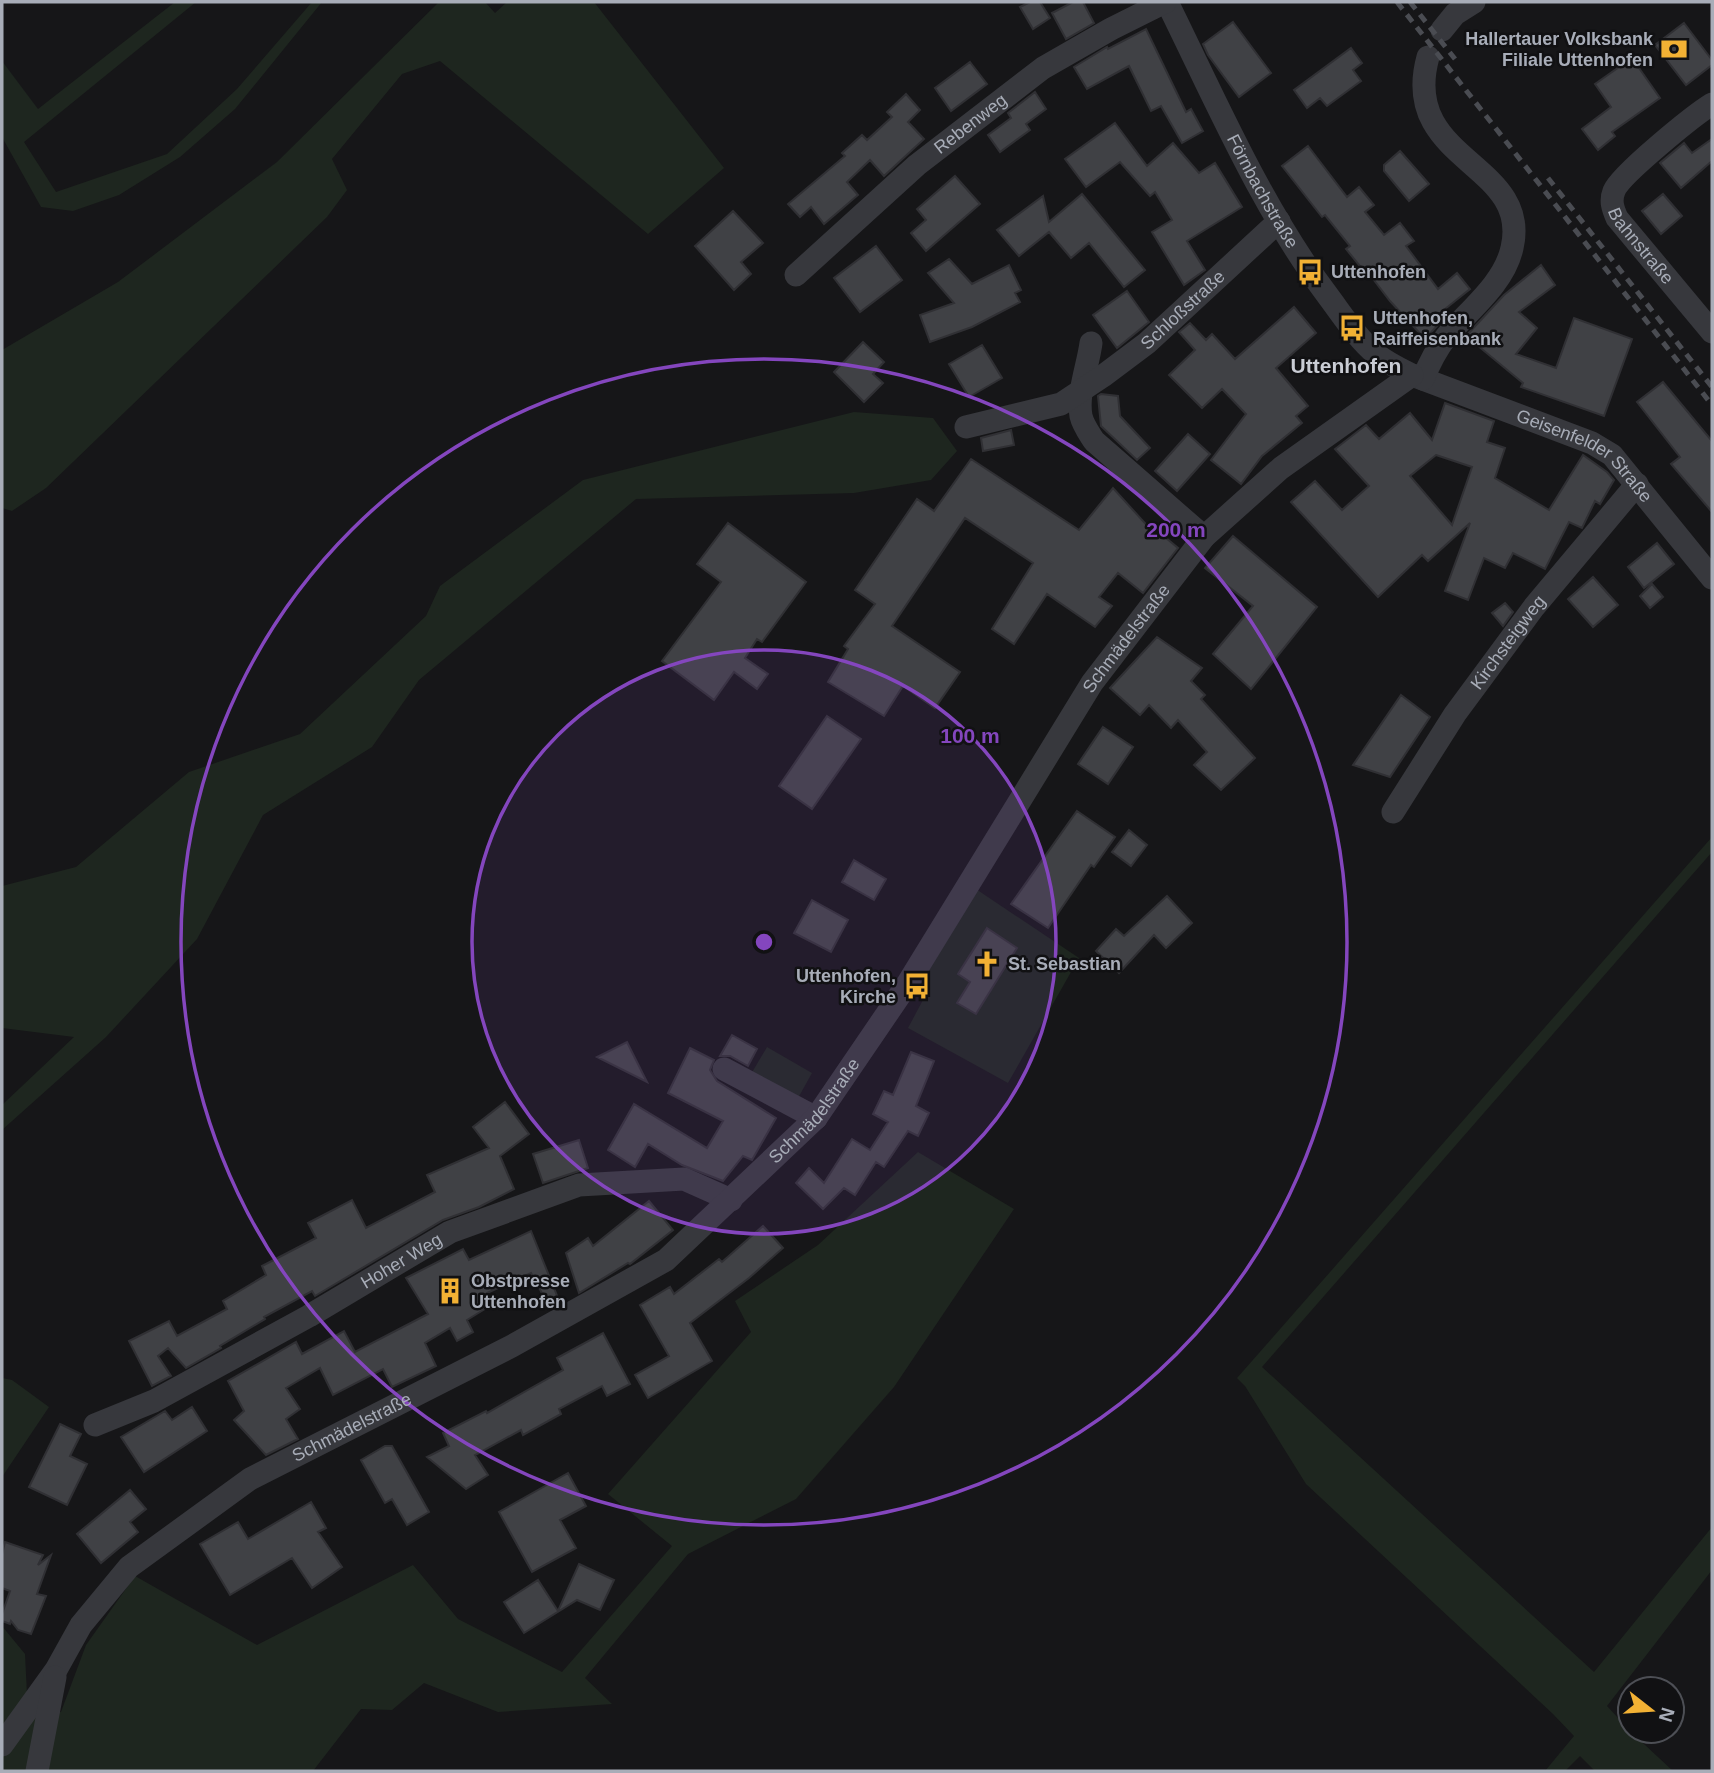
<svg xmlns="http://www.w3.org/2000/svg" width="1714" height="1773" font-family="Helvetica,sans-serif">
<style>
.green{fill:#1e261f}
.building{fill:#404145;stroke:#303034;stroke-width:2;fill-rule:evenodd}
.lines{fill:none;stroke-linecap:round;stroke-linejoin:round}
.minor{stroke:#37383d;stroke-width:23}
.rail{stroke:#4a4c52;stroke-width:5;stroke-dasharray:9 7;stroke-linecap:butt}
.ring{fill:none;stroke:#8446be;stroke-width:3.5}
.labels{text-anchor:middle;stroke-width:5;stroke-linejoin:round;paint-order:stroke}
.poi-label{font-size:18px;font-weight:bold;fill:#a8adb8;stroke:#111113;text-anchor:start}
.street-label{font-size:18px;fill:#a8adb8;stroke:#111113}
.quarter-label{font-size:21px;font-weight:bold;fill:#c9ccd4;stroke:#111113}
.centre{fill:#8446be;stroke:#111113;stroke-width:3.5}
.ring-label{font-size:21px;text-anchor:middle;font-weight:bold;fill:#8446be;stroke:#111113;stroke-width:5;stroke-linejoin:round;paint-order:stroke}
</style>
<rect width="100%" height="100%" fill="#161618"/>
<!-- green -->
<path class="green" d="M 175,2 L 196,2 L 24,142 L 56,192 L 167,154 L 237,89 L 312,2 L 322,2 L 235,109 L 180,157 L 119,195 L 73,211 L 41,207 L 2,137 L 2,61 L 38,109 Z
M 439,2 L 485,2 L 495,13 L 507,2 L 594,2 L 724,168 L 648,234 L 440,61 L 402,74 L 332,159 L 347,190 L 327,217 L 46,488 L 12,511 L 2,508 L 2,350 L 118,282 L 277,162 Z
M 854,412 L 933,418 L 957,451 L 931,480 L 854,493 L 636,499 L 419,680 L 372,747 L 263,815 L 197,939 L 106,1037 L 2,1130 L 2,1105 L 74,1037 L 2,1028 L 2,886 L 76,867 L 189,772 L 300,734 L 426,616 L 440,586 L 583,480 Z
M 1712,837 L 1712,852 L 1262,1367 L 1594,1672 L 1712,1527 L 1712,1570 L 1607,1706 L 1630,1731 L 1673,1771 L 1595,1771 L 1580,1756 L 1565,1771 L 1545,1771 L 1574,1736 L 1553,1714 L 1306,1484 L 1245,1386 L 1237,1378 Z
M 973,887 L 1079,958 L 1008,1083 L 908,1028 L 924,998 L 917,976 Z
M 767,1047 L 812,1073 L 797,1100 L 751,1074 Z
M 918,1152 L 1014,1209 L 894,1387 L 796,1499 L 688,1554 L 585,1678 L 612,1704 L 498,1712 L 424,1683 L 392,1710 L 361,1709 L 313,1771 L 2,1771 L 2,1626 L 25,1654 L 28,1715 L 61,1712 L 86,1645 L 135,1576 L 257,1645 L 413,1565 L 458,1619 L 562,1672 L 672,1546 L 608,1494 L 751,1332 L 735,1301 L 818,1245 Z
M 2,1378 L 12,1380 L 49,1407 L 2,1477 Z"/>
<!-- building -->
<path class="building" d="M 1030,2 L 1040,2 L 1050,18 L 1033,29 L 1020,7 Z
M 1073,2 L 1083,2 L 1094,23 L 1066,39 L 1052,13 Z
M 1233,22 L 1271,73 L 1239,97 L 1208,55 L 1203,44 Z
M 1684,23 L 1712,60 L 1712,65 L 1686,85 L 1655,45 Z
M 1146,29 L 1186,112 L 1191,109 L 1203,131 L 1182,143 L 1161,106 L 1151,111 L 1129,66 L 1087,89 L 1074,67 L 1107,47 L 1108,49 Z
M 1351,48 L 1362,63 L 1353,70 L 1361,81 L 1327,106 L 1320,98 L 1307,108 L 1294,90 Z
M 1632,58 L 1660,98 L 1612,132 L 1615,136 L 1598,150 L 1582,129 L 1611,107 L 1595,84 Z
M 970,62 L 987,84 L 951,111 L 935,88 Z
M 1035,92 L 1046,109 L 1026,124 L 1030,130 L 1000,152 L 988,135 L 1011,118 L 1008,113 Z
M 906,94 L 920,110 L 908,122 L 924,139 L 884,176 L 870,160 L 847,182 L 858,195 L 824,224 L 811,207 L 800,217 L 788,204 L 845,156 L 842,153 L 862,135 L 867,140 L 892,117 L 887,112 Z
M 1115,123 L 1147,166 L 1173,143 L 1199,173 L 1215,163 L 1242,207 L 1187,241 L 1205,270 L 1184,285 L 1152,232 L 1172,220 L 1155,192 L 1150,196 L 1120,162 L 1086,187 L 1065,159 Z
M 1712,139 L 1712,161 L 1681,188 L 1660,163 L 1684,143 L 1692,153 Z
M 1308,146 L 1347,197 L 1359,187 L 1374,205 L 1365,212 L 1384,235 L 1400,223 L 1414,241 L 1406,246 L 1438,289 L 1457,273 L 1470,289 L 1445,309 L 1449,313 L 1425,339 L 1390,301 L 1370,275 L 1368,276 L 1346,249 L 1350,246 L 1325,215 L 1322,217 L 1282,166 Z
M 1400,151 L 1429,184 L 1409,201 L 1384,171 L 1384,165 Z
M 955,176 L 980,204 L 926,251 L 911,233 L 926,220 L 917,209 Z
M 1082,194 L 1145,270 L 1124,287 L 1089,243 L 1071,258 L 1049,232 L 1019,256 L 997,230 L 1043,196 L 1049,222 Z
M 1663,194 L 1682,216 L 1661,234 L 1642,211 Z
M 733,211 L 763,243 L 741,262 L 751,274 L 734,290 L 695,246 Z
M 876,246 L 902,280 L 860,312 L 834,278 Z
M 949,259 L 972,284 L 1009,265 L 1021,290 L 1015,293 L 1020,302 L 972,327 L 930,342 L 920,315 L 954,303 L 928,273 Z
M 1541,265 L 1555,285 L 1519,312 L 1537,328 L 1516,354 L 1556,368 L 1574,318 L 1632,339 L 1604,416 L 1521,387 L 1523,383 L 1466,336 L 1504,295 Z
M 1127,291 L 1149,322 L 1117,348 L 1093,315 Z
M 1294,307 L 1316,333 L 1276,368 L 1308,406 L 1296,416 L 1302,423 L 1262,456 L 1241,484 L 1211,460 L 1246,414 L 1222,389 L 1202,408 L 1169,375 L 1195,350 L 1179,332 L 1190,323 L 1206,340 L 1212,334 L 1235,359 Z
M 863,342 L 884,362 L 873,374 L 883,383 L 864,402 L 834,372 Z
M 982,345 L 1002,378 L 969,397 L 949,364 Z
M 1663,382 L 1712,441 L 1712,512 L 1671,464 L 1680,457 L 1637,402 Z
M 1101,394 L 1118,396 L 1120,416 L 1150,448 L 1137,460 L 1101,426 L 1098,396 Z
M 1445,403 L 1494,421 L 1487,442 L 1505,448 L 1495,478 L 1549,510 L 1583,455 L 1607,472 L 1614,480 L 1600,504 L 1595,501 L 1582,528 L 1569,522 L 1545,569 L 1513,553 L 1505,568 L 1484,558 L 1468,600 L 1445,591 L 1470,523 L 1428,561 L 1422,555 L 1378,597 L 1291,502 L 1315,481 L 1342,510 L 1369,486 L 1335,449 L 1366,425 L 1379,439 L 1410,413 L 1432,440 ZM 1436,455 L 1472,467 L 1452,525 L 1410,476 Z
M 1011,430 L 1014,445 L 983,451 L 981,438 Z
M 1188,434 L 1210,454 L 1177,491 L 1155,471 Z
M 971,459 L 1079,530 L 1113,488 L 1152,531 L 1154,528 L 1178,548 L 1143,593 L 1118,573 L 1099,597 L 1112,606 L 1095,627 L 1047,594 L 1014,644 L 992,629 L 1033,563 L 965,518 L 892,626 L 960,672 L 935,708 L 903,686 L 884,716 L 828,682 L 848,649 L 844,646 L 875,604 L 855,590 L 917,499 L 934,511 Z
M 728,523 L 806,582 L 762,642 L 757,639 L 745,658 L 768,674 L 757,689 L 734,672 L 714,700 L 662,661 L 721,582 L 697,564 Z
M 1233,536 L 1317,607 L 1251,689 L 1213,654 L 1253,606 L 1205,568 Z
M 1657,543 L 1674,564 L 1644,588 L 1628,567 Z
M 1593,577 L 1618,605 L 1593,627 L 1568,599 Z
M 1652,584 L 1663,597 L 1650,608 L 1640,596 Z
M 1505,603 L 1513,612 L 1503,626 L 1492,613 Z
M 1157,637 L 1202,668 L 1191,681 L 1205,695 L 1201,699 L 1255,758 L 1221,790 L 1194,765 L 1207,752 L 1178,720 L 1171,728 L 1149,705 L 1140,715 L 1110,688 Z
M 1401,695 L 1430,717 L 1390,777 L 1353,765 Z
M 827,716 L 861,739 L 812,809 L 779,786 Z
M 1103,727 L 1133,747 L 1108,784 L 1078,764 Z
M 1077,811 L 1115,837 L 1094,867 L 1091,865 L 1048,928 L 1011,904 Z
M 1129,830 L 1147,845 L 1131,866 L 1112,852 Z
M 854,860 L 886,879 L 874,900 L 842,882 Z
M 1167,896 L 1192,923 L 1166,948 L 1154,935 L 1119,973 L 1096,951 L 1116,929 L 1124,936 Z
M 812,900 L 848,920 L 831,952 L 794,933 Z
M 987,928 L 1017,948 L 976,1014 L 957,1003 L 970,982 L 958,974 Z
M 732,1035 L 757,1049 L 748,1066 L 730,1056 L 720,1056 Z
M 627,1042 L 647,1082 L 597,1057 Z
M 690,1048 L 714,1060 L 710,1070 L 717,1081 L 776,1118 L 752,1160 L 743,1156 L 723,1181 L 682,1165 L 648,1144 L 635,1167 L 608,1150 L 634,1104 L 707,1148 L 723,1121 L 668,1093 Z
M 911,1052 L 934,1061 L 916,1106 L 929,1113 L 918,1136 L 908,1131 L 884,1167 L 876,1162 L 855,1195 L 844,1188 L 823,1209 L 796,1183 L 809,1168 L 824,1183 L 852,1139 L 870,1150 L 888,1122 L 873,1114 L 884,1091 L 893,1095 Z
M 505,1102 L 529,1134 L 500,1156 L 514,1189 L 479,1207 L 443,1220 L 315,1296 L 312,1291 L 264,1317 L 265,1319 L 220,1346 L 221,1348 L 186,1368 L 168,1348 L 158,1356 L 171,1376 L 152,1386 L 129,1341 L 169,1321 L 177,1336 L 227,1309 L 223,1301 L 266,1275 L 262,1266 L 316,1238 L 308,1223 L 352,1200 L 366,1228 L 435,1192 L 427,1175 L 489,1148 L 473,1127 Z
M 579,1140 L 588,1168 L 543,1183 L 533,1154 Z
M 649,1201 L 673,1230 L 630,1264 L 628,1263 L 579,1293 L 566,1253 L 588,1238 L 593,1246 Z
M 763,1226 L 783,1248 L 749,1278 L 690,1323 L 712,1361 L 648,1398 L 635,1375 L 669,1356 L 640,1305 L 670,1287 L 674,1294 L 719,1259 L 722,1262 Z
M 531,1231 L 560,1303 L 550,1308 L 531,1273 L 487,1293 L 493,1304 L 467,1320 L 473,1332 L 457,1341 L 450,1328 L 425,1343 L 436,1366 L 392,1387 L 383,1369 L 333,1395 L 320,1368 L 286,1388 L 300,1409 L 286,1419 L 298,1439 L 266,1455 L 234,1420 L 244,1411 L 228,1381 L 296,1342 L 302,1354 L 344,1331 L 355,1352 L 428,1314 L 406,1278 L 463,1249 L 469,1260 Z
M 603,1333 L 630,1384 L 607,1396 L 602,1386 L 559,1409 L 561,1414 L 523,1435 L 521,1430 L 475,1455 L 488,1475 L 466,1489 L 427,1457 L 449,1446 L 443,1433 L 486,1411 L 487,1413 L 563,1370 L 557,1358 Z
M 192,1407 L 207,1431 L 144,1472 L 121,1437 L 165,1411 L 172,1420 Z
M 60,1424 L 81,1434 L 70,1456 L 87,1464 L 67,1505 L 29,1487 Z
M 385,1446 L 392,1446 L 429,1512 L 407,1525 L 392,1499 L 385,1503 L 361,1460 Z
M 568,1473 L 586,1506 L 560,1520 L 576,1548 L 532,1572 L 499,1512 Z
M 130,1490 L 146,1509 L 130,1522 L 138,1532 L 101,1563 L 77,1534 Z
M 311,1502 L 326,1528 L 318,1532 L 342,1567 L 312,1588 L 292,1558 L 230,1595 L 200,1544 L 238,1522 L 248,1539 Z
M 5,1542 L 43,1555 L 38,1565 L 51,1555 L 37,1594 L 46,1596 L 31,1634 L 18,1630 L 11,1621 L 10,1624 L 2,1621 L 2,1614 L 10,1591 L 2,1588 L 2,1554 Z
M 579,1564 L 614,1580 L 600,1610 L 577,1600 L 524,1633 L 504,1602 L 538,1580 L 558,1611 Z"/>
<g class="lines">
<!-- minor -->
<g class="minor">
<path id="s1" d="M 1167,2 C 1216,101 1261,207 1328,296 C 1343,316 1357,338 1376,354 C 1387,363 1400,369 1412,375 L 1592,443 L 1612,455 L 1712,578"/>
<path d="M 1442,30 L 1455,14 L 1474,2"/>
<path id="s2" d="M 1712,104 C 1694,115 1620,175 1614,191 C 1610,201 1613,209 1617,218 L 1712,332"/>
<path id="s3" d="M 796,275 L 917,165 L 1043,68 L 1111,29 L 1165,2"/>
<path d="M 1091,343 C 1088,366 1077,393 1081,416 C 1083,425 1089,433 1094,441 L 1204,537"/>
<path d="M 1423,379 C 1429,364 1436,350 1446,337 C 1469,310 1504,284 1512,248 C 1532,162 1399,162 1428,57"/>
<path id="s4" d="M 966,427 L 1061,404 L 1103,376 L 1147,343 L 1279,221"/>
<path id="s5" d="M 1393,812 L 1455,714 L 1534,607 L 1637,484"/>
<path d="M 724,1069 L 816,1118"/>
<path id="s6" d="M 95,1425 L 154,1401 L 309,1316 L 450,1232 L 579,1185 L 684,1179 L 731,1200"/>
<path id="s7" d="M 2,1745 L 56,1670 L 81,1625 L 129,1567 L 250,1479 L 512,1346 L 666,1260 L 816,1118 L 908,983 L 1092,683 L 1204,537 L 1281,468 L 1412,375"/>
<path d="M 37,1771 L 55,1677"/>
</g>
<!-- rail -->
<path class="rail" d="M 1397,2 L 1712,405
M 1410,2 L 1455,59
M 1548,178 L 1712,387"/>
</g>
<!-- distance rings -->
<circle cx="764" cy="942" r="292" fill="#8446be" fill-opacity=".12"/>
<g class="ring">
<circle cx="764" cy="942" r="292"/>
<circle cx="764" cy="942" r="583"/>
</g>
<!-- icons -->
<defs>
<g id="bank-bare" transform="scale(2.1)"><path d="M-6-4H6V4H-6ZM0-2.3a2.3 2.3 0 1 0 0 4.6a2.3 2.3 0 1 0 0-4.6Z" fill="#f2b134" stroke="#111113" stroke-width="2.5" paint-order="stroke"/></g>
<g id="bus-bare" transform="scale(2.1)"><path d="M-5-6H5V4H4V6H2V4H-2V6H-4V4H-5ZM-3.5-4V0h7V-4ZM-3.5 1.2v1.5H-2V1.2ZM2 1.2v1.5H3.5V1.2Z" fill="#f2b134" stroke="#111113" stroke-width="2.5" paint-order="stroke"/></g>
<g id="church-bare" transform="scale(2.1)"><path d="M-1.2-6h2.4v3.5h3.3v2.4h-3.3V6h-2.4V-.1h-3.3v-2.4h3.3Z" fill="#f2b134" stroke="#111113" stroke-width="2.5" paint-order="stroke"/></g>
<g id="building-bare" transform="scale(2.1)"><path d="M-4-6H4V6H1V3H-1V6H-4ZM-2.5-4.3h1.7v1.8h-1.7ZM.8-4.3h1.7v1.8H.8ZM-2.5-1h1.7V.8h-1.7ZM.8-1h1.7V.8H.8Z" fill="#f2b134" stroke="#111113" stroke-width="2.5" paint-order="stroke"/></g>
</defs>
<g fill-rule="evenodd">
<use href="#bank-bare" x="1674" y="49"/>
<use href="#bus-bare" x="1310" y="272"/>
<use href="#bus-bare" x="1352" y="328"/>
<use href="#church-bare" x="987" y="964"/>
<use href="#bus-bare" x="917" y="986"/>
<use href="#building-bare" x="450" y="1291"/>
</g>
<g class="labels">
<!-- poi labels -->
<g class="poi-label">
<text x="1653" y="45" text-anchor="end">Hallertauer Volksbank<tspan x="1653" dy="21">Filiale Uttenhofen</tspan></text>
<text x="1331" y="278">Uttenhofen</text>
<text x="1373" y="324">Uttenhofen,<tspan x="1373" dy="21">Raiffeisenbank</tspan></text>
<text x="1008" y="970">St. Sebastian</text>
<text x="896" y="982" text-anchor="end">Uttenhofen,<tspan x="896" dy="21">Kirche</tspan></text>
<text x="471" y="1287">Obstpresse<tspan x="471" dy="21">Uttenhofen</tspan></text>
</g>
<!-- street labels -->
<g class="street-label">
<text dy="6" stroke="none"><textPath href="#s3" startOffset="231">Rebenweg</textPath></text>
<text dy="6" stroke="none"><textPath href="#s1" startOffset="212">Förnbachstraße</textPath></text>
<text dy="6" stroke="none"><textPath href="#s2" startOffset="196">Bahnstraße</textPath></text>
<text dy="6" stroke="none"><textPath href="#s4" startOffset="252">Schloßstraße</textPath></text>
<text dy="6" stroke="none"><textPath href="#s1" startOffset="646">Geisenfelder Straße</textPath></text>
<text dy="6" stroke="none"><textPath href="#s7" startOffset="1617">Schmädelstraße</textPath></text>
<text dy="6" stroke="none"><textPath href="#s5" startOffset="205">Kirchsteigweg</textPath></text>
<text dy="6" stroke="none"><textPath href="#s7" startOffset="1050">Schmädelstraße</textPath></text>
<text dy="6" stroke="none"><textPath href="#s6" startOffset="348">Hoher Weg</textPath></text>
<text dy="6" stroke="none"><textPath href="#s7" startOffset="483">Schmädelstraße</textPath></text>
</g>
<!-- quarter labels -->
<g class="quarter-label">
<text x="1346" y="373">Uttenhofen</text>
</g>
</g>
<circle cx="764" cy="942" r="10" class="centre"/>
<g class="ring-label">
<text x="1176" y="537">200 m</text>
<text x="970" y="743">100 m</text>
</g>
<!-- border -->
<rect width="1714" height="1773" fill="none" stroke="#a8adb8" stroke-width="7"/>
<!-- north arrow -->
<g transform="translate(1651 1710) rotate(107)"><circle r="33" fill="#111113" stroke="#4d4f55" stroke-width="2"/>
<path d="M0-5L12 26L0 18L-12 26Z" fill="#f2b134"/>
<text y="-10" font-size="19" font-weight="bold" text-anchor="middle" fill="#a8adb8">N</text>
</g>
</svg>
